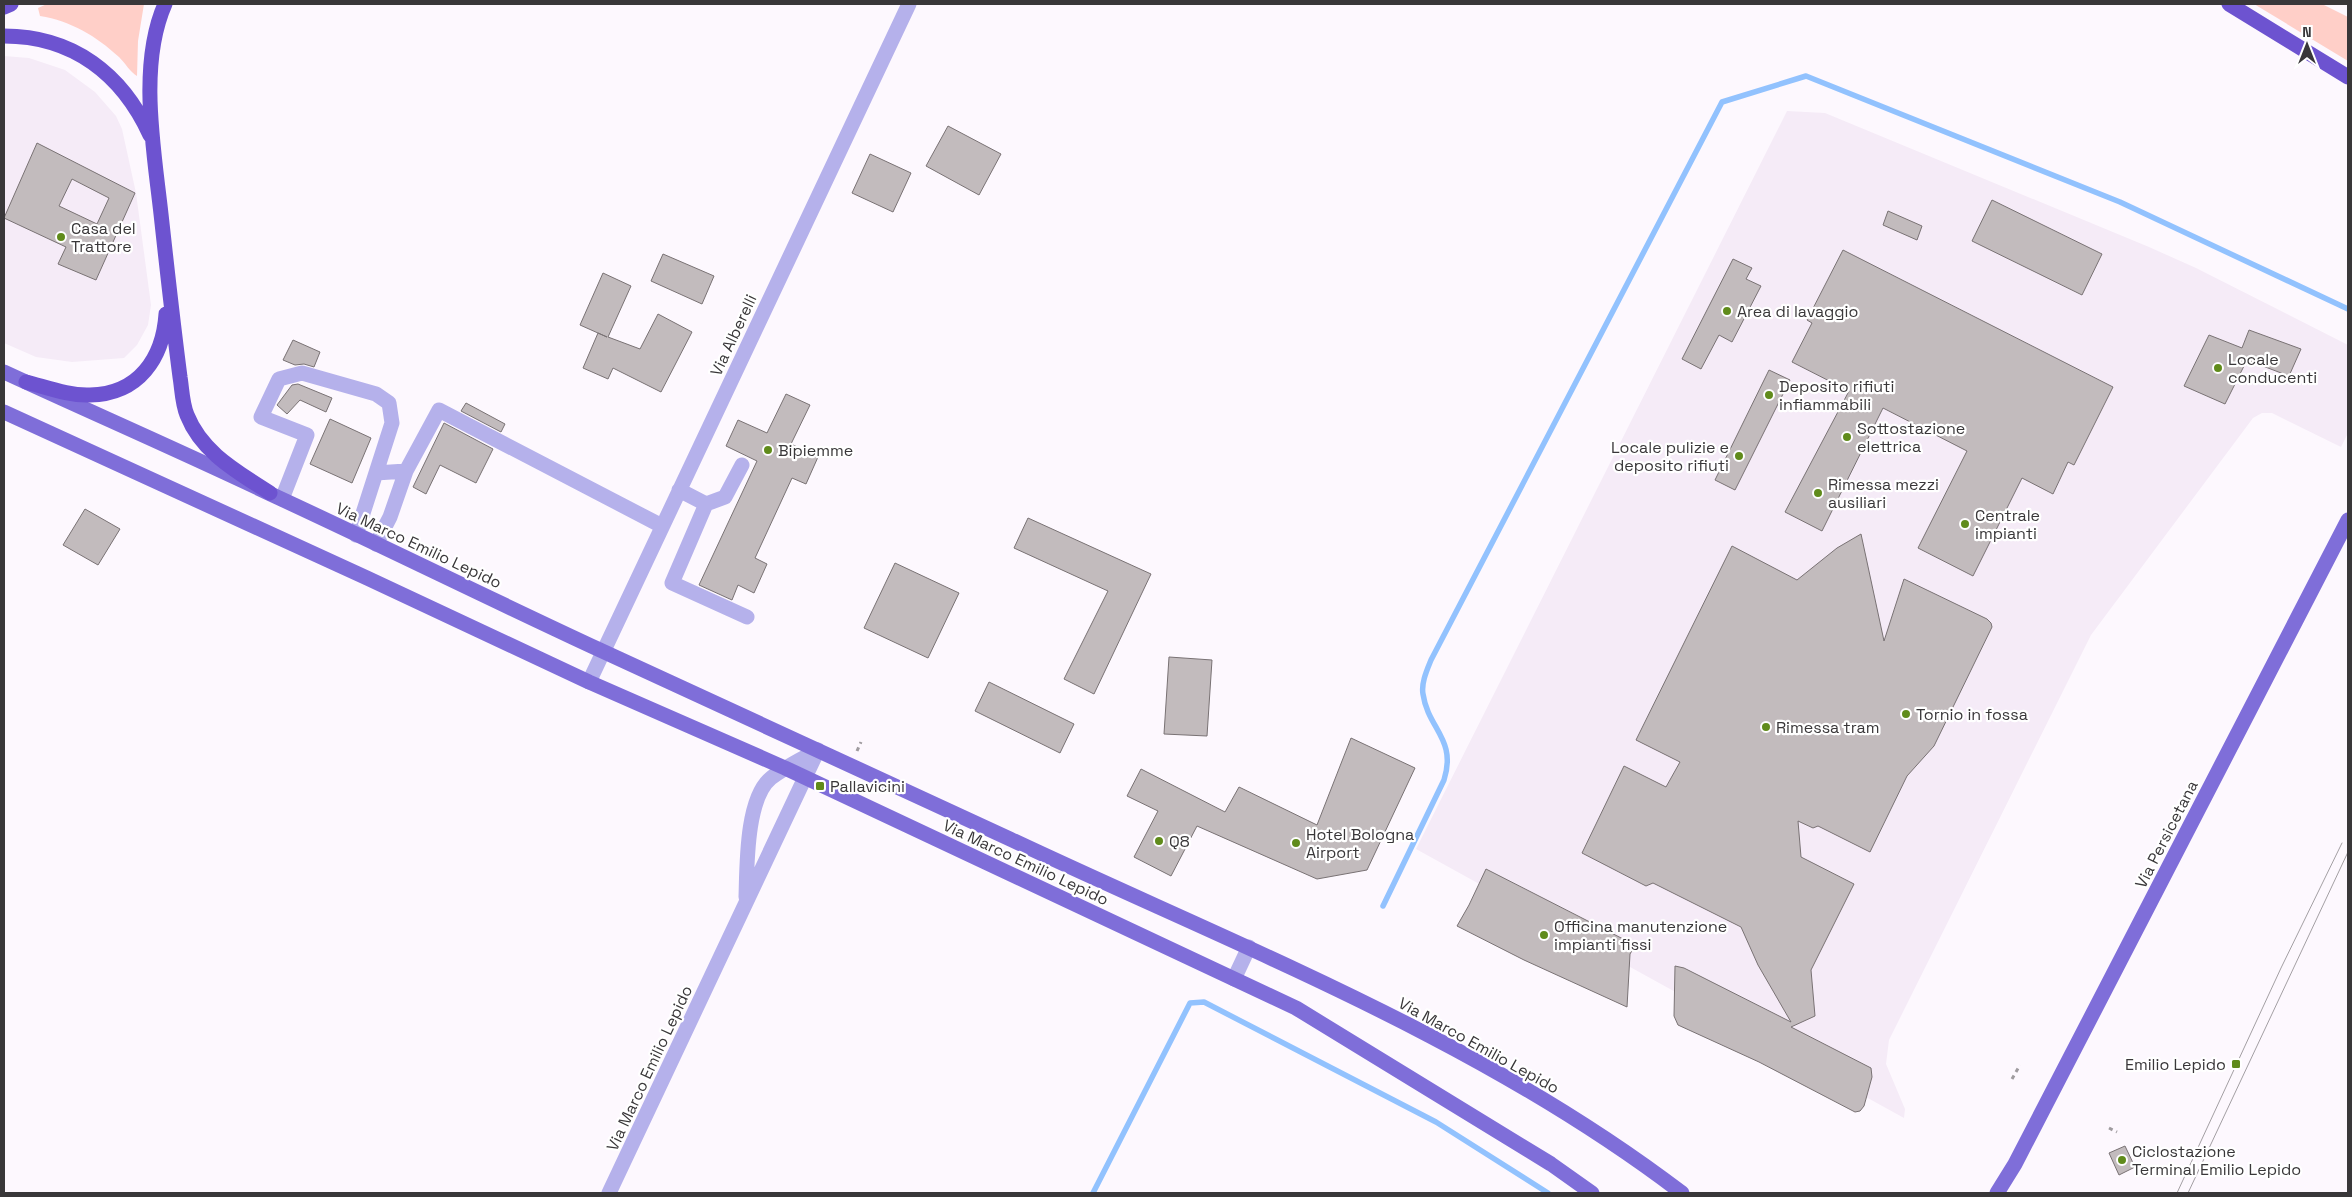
<svg xmlns="http://www.w3.org/2000/svg" width="2352" height="1197" font-family="'Space Grotesk',sans-serif">
<style>
.built{fill:#f5ebf7}
.green{fill:#ffcfc8}
.lines{fill:none;stroke-linecap:round;stroke-linejoin:round}
.stream{stroke:#92c2fe;stroke-width:5.5}
.building{fill:#c2bbbd;stroke:#797274;fill-rule:evenodd}
.path{stroke:#9f9b9f;stroke-width:3;stroke-dasharray:4 4;stroke-linecap:butt}
.minor{stroke:#b5b1eb;stroke-width:15}
.major{stroke:#7f6ed9;stroke-width:15}
.highway{stroke:#6d53d0;stroke-width:15}
.tram{stroke:#a39fa3;stroke-width:1}
.poi-dot{fill:#608b1b;stroke:#fff;stroke-width:2}
.labels{text-anchor:middle;stroke-width:4.5;stroke-linejoin:round;paint-order:stroke}
.poi-label{font-size:16px;fill:#393739;stroke:#fff;text-anchor:start}
.street-label{font-size:16px;fill:#393739;stroke:#fff}
</style>
<rect width="100%" height="100%" fill="#fdf8fe"/>
<!-- built -->
<path class="built" d="M 4,56 L 29,58 L 65,70 L 95,92 L 116,116 L 122,129 L 136,193 L 151,305 L 148,325 L 137,345 L 124,358 L 72,362 L 36,357 L 4,343 Z
M 1787,111 L 1825,113 L 2149,247 L 2196,268 L 2348,345 L 2348,433 L 2341,447 L 2272,413 L 2262,413 L 2253,418 L 2091,635 L 1889,1040 L 1886,1064 L 1905,1109 L 1904,1118 L 1416,849 Z"/>
<!-- green -->
<path class="green" d="M 47,4 L 144,4 L 138,41 L 137,76 C 131,73 125,63 119,57 C 96,36 71,21 40,16 L 38,8 Z
M 2254,4 L 2322,4 L 2348,17 L 2348,61 Z"/>
<g class="lines">
<!-- stream -->
<path class="stream" d="M 1383,906 L 1444,780 C 1457,739 1428,729 1423,694 C 1421,683 1427,670 1431,660 L 1722,102 L 1806,76 L 2120,202 L 2348,309
M 1093,1193 L 1190,1003 L 1204,1002 L 1436,1122 L 1548,1193"/>
</g>
<!-- building -->
<path class="building" d="M 948,126 L 1001,154 L 979,195 L 926,166 Z
M 37,143 L 135,193 L 96,280 L 58,264 L 66,247 L 4,218 ZM 72,179 L 109,198 L 97,224 L 59,206 Z
M 870,154 L 911,173 L 893,212 L 852,193 Z
M 1992,200 L 2102,254 L 2082,295 L 1972,241 Z
M 1888,211 L 1922,226 L 1917,240 L 1883,225 Z
M 1843,250 L 2113,387 L 2074,465 L 2068,462 L 2053,494 L 2022,478 L 1973,576 L 1918,548 L 1967,451 L 1883,408 L 1822,531 L 1785,512 L 1849,391 L 1792,362 L 1812,323 L 1807,320 Z
M 663,254 L 714,276 L 702,304 L 651,281 Z
M 1733,259 L 1752,268 L 1746,279 L 1761,286 L 1732,342 L 1719,335 L 1701,369 L 1682,359 Z
M 603,273 L 631,286 L 608,337 L 640,349 L 658,314 L 692,332 L 661,392 L 613,368 L 608,379 L 583,368 L 598,333 L 607,337 L 580,325 Z
M 2249,330 L 2301,349 L 2289,376 L 2247,360 L 2225,404 L 2184,386 L 2209,335 L 2242,348 Z
M 293,340 L 320,352 L 314,367 L 304,364 L 295,365 L 283,360 Z
M 1769,370 L 1790,380 L 1735,490 L 1715,480 Z
M 298,384 L 332,398 L 326,412 L 300,400 L 287,414 L 277,405 L 292,385 Z
M 786,394 L 810,405 L 791,444 L 818,457 L 806,484 L 792,478 L 755,558 L 767,564 L 754,593 L 738,585 L 732,600 L 699,585 L 757,461 L 726,446 L 738,420 L 767,433 Z
M 466,403 L 505,424 L 501,432 L 461,411 Z
M 330,419 L 371,438 L 352,483 L 310,464 Z
M 444,423 L 493,449 L 476,483 L 440,465 L 426,494 L 413,487 Z
M 85,509 L 120,529 L 98,565 L 63,545 Z
M 1028,518 L 1151,574 L 1094,694 L 1064,679 L 1108,591 L 1014,548 Z
M 1861,534 L 1884,641 L 1904,579 L 1987,619 L 1991,623 L 1992,627 L 1934,746 L 1907,776 L 1870,852 L 1818,826 L 1813,828 L 1798,821 L 1801,857 L 1854,884 L 1811,970 L 1815,1016 L 1791,1027 L 1871,1068 L 1872,1077 L 1864,1106 L 1860,1111 L 1855,1112 L 1759,1062 L 1678,1025 L 1674,1016 L 1675,966 L 1684,968 L 1791,1022 L 1758,965 L 1741,927 L 1653,883 L 1646,886 L 1582,853 L 1624,766 L 1666,787 L 1680,762 L 1636,740 L 1732,546 L 1797,580 L 1837,548 Z
M 895,563 L 959,593 L 928,658 L 864,628 Z
M 1169,657 L 1212,660 L 1207,736 L 1164,734 Z
M 989,682 L 1074,724 L 1060,753 L 975,711 Z
M 1351,738 L 1415,768 L 1367,870 L 1317,879 L 1197,826 L 1171,876 L 1134,857 L 1158,811 L 1127,796 L 1141,769 L 1225,812 L 1239,787 L 1317,825 Z
M 1486,869 L 1629,942 L 1633,949 L 1630,954 L 1627,1007 L 1524,960 L 1457,926 L 1469,905 Z
M 2125,1146 L 2135,1167 L 2119,1175 L 2109,1153 Z"/>
<g class="lines">
<!-- path -->
<path class="path" d="M 857,751 L 861,742
M 2012,1079 L 2020,1065
M 2109,1128 L 2117,1132"/>
<!-- minor -->
<path class="minor" d="M 376,473 L 406,471
M 679,490 L 706,504 L 672,583 L 747,617
M 282,499 L 307,435 L 261,417 L 279,379 L 302,373 L 376,394 L 389,403 L 392,423 L 356,535
M 706,504 L 725,497 L 742,465
M 376,544 L 390,517 L 406,471 L 439,410 L 662,526
M 589,682 L 909,4
M 746,897 C 747,866 746,798 771,778 C 785,767 802,759 818,750
M 1234,979 L 1249,947
M 609,1193 L 818,750"/>
<!-- major -->
<path class="major" d="M 4,372 C 95,414 187,454 277,497 C 385,547 492,600 600,650 C 736,714 874,775 1010,839 C 1239,947 1479,1038 1682,1193
M 4,412 L 367,578 L 589,682 L 785,768 L 1296,1008 L 1551,1164 L 1592,1193
M 1997,1193 L 2015,1164 L 2348,520"/>
<!-- highway -->
<path class="highway" d="M 165,4 C 138,65 154,150 161,214 C 167,269 173,323 180,377 C 182,389 182,403 187,415 C 202,453 238,472 270,493
M 2229,4 L 2348,77
M 4,7 L 11,4
M 4,36 C 73,36 122,74 150,135
M 26,382 C 46,387 69,396 90,395 C 139,394 163,358 166,314"/>
<!-- tram -->
<path class="tram" d="M 2177,1193 L 2281,968 L 2342,843
M 2188,1193 L 2348,852"/>
</g>
<!-- markers -->
<g class="poi-dot">
<circle cx="61" cy="237" r="5"/>
<circle cx="1727" cy="311" r="5"/>
<circle cx="2218" cy="368" r="5"/>
<circle cx="1769" cy="395" r="5"/>
<circle cx="1847" cy="437" r="5"/>
<circle cx="768" cy="450" r="5"/>
<circle cx="1739" cy="456" r="5"/>
<circle cx="1818" cy="493" r="5"/>
<circle cx="1965" cy="524" r="5"/>
<circle cx="1906" cy="714" r="5"/>
<circle cx="1766" cy="727" r="5"/>
<rect x="815" y="781" width="10" height="10" rx="2.5"/>
<circle cx="1159" cy="841" r="5"/>
<circle cx="1296" cy="843" r="5"/>
<circle cx="1544" cy="935" r="5"/>
<rect x="2231" y="1059" width="10" height="10" rx="2.5"/>
<circle cx="2122" cy="1160" r="5"/>
</g>
<g class="labels">
<!-- poi labels -->
<g class="poi-label">
<text x="71" y="234">Casa del<tspan x="71" dy="18">Trattore</tspan></text>
<text x="1737" y="317">Area di lavaggio</text>
<text x="2228" y="365">Locale<tspan x="2228" dy="18">conducenti</tspan></text>
<text x="1779" y="392">Deposito rifiuti<tspan x="1779" dy="18">infiammabili</tspan></text>
<text x="1857" y="434">Sottostazione<tspan x="1857" dy="18">elettrica</tspan></text>
<text x="1729" y="453" text-anchor="end">Locale pulizie e<tspan x="1729" dy="18">deposito rifiuti</tspan></text>
<text x="778" y="456">Bipiemme</text>
<text x="1828" y="490">Rimessa mezzi<tspan x="1828" dy="18">ausiliari</tspan></text>
<text x="1975" y="521">Centrale<tspan x="1975" dy="18">impianti</tspan></text>
<text x="1916" y="720">Tornio in fossa</text>
<text x="1776" y="733">Rimessa tram</text>
<text x="830" y="792">Pallavicini</text>
<text x="1306" y="840">Hotel Bologna<tspan x="1306" dy="18">Airport</tspan></text>
<text x="1169" y="847">Q8</text>
<text x="1554" y="932">Officina manutenzione<tspan x="1554" dy="18">impianti fissi</tspan></text>
<text x="2226" y="1070" text-anchor="end">Emilio Lepido</text>
<text x="2132" y="1157">Ciclostazione<tspan x="2132" dy="18">Terminal Emilio Lepido</tspan></text>
</g>
<!-- street labels -->
<g class="street-label">
<text transform="translate(733 335) rotate(-65)" y="6">Via Alberelli</text>
<text transform="translate(419 545) rotate(25)" y="6">Via Marco Emilio Lepido</text>
<text transform="translate(2166 834) rotate(-63)" y="6">Via Persicetana</text>
<text transform="translate(1026 862) rotate(25)" y="6">Via Marco Emilio Lepido</text>
<text transform="translate(1479 1045) rotate(29)" y="6">Via Marco Emilio Lepido</text>
<text transform="translate(649 1068) rotate(-65)" y="6">Via Marco Emilio Lepido</text>
</g>
</g>
<!-- border -->
<rect width="2352" height="1197" fill="none" stroke="#393739" stroke-width="10"/>
<!-- north arrow -->
<g transform="translate(2307 45)" stroke="#ffffff" stroke-width="4" paint-order="stroke">
<path d="M0-4L9 19L0 12L-9 19Z" fill="#393739"/>
<text y="-8" font-size="14" font-weight="bold" text-anchor="middle" fill="#393739">N</text>
</g>
</svg>
